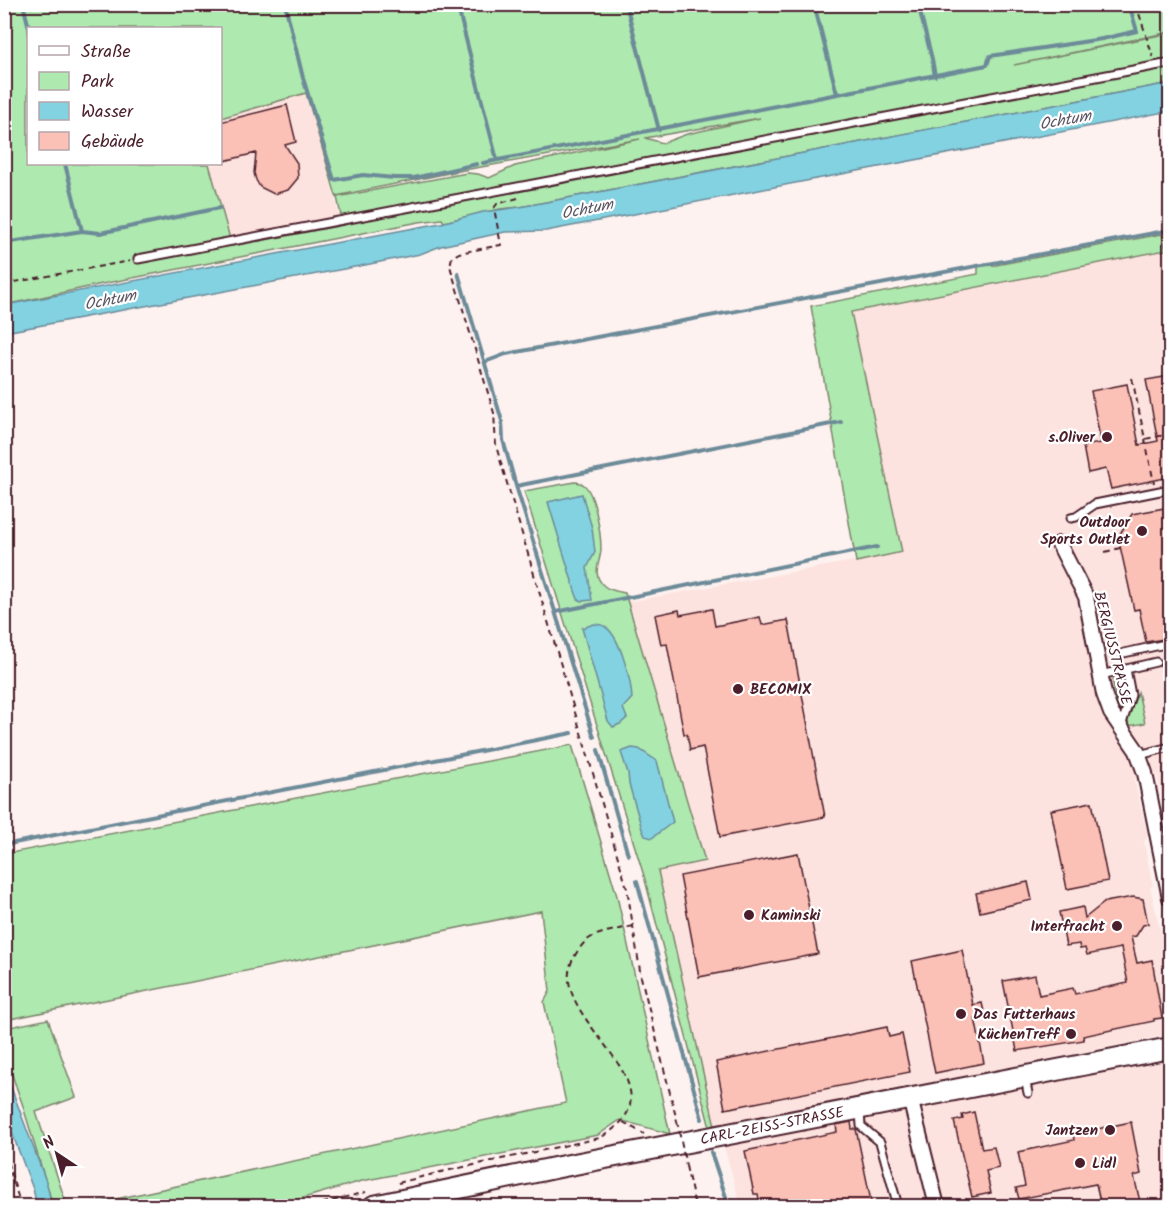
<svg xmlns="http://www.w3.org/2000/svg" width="1175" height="1211" font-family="Kalam,sans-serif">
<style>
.built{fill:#fde3df}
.green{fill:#aee9af;stroke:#7c846d;stroke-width:1.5;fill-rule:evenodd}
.water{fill:#83d2e1;stroke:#6c8a98;stroke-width:1.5}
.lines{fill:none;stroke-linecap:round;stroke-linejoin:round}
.stream{stroke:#6c8a98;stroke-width:4}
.building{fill:#fbc0b6;stroke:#4a1f2b;stroke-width:1.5}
.service-casing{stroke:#4a1f2b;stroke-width:11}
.minor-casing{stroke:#4a1f2b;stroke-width:18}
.secondary-casing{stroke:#4a1f2b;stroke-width:24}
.path{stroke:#4a1f2b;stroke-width:2;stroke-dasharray:6 4.5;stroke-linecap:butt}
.service{stroke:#fff;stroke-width:7}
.minor{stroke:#fff;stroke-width:14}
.secondary{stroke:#fff;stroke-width:20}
.path-bridge{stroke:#4a1f2b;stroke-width:2;stroke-dasharray:6 4.5;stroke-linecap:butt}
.poi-dot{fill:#4a1f2b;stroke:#fff;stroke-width:2}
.labels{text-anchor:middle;stroke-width:4.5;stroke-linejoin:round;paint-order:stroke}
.poi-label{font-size:15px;font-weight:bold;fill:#4a1f2b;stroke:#fff;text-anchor:end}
.street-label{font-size:15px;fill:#4a1f2b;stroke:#fff}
.water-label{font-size:16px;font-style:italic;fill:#5b5562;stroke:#fff}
</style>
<rect width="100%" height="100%" fill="#fef2f0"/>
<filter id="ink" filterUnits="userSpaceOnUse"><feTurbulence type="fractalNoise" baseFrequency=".0167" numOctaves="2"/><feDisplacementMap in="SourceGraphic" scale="12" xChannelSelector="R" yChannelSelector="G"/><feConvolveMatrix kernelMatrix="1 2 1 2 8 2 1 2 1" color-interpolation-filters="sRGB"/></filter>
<g filter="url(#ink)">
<!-- built -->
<path class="built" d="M 306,93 L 340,217 L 229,237 L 209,164 L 220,164 L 221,118 Z
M 1170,232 L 1170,839 L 1157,775 L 1134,779 L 1148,837 L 1144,842 L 1153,886 L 1150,887 L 1170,969 L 1170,1032 L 1158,1037 L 715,1126 L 658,871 L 705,860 L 627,602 L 902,552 L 851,312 L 999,284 L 996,265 Z
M 1169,1061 L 1170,1062 L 1170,1206 L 741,1206 L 723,1144 Z"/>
<!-- green -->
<path class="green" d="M 4,5 L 1170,5 L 1170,32 L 1014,65 L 1170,33 L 1170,83 L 520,207 L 500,209 L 444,222 L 442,219 L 419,222 L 102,284 L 5,305 ZM 28,28 L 220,28 L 221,118 L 306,93 L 336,196 L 464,170 L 640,139 L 515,166 L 489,178 L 478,174 L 467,173 L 337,197 L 343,225 L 232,246 L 209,164 L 28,164 ZM 760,118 L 687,134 L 663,143 L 645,138 Z
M 1162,234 L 1166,250 L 851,312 L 902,552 L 856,562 L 811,306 L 978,274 L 978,266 L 996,265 Z
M 575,482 C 577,482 582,483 584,485 C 595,493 601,535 601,549 C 601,559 593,572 600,581 C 605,590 616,591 625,593 L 705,861 L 658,871 L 715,1126 L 710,1128 L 644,876 L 524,491 Z
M 1124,674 L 1128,694 L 1122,712 C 1116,702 1113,692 1113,680 L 1117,676 Z
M 1138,692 L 1145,723 L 1129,726 L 1127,720 Z
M 572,745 L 617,896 L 670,1134 L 620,1120 L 598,1135 L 362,1181 L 276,1206 L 83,1206 L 566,1103 L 544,1002 L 550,991 L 541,911 L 5,1020 L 5,854 Z
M 48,1019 L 76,1097 L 36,1112 L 67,1206 L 53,1206 L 22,1103 L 5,1055 L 5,1028 Z"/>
<!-- water -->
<path class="water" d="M 1170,83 L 1170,111 L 546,231 L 505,232 L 441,246 L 420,254 L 360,266 L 5,332 L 5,305 L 441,223 L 483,212 L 520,207 Z
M 582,494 L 592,528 L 595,552 L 587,568 L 592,600 L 582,601 L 578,599 L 575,591 L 548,502 Z
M 594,624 C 597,625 601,624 604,626 C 620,634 631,681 632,698 L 623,708 L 627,718 L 620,724 L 613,727 L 608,721 L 582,628 Z
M 632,748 L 639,749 L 657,761 L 673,822 L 652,838 L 645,836 L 642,829 L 629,784 L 628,773 L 621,752 Z
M 5,1071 L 47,1184 L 52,1206 L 37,1206 L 33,1189 L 5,1114 Z"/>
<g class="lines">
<!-- stream -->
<path class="stream" d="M 23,4 L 29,28
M 285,4 L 303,78 L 334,180 L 363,175 L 394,178 L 414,178 L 477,164
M 457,4 L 497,160
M 626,4 L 659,130
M 814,4 L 837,94
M 918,4 L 932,59 L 935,76
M 483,163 L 987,65 L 990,56 L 1102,39 L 1137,31 L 1129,4
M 65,164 L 82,231
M 4,243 L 82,231 L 100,233 L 219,208
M 458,273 L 502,421 L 503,440 L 516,486 L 594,737
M 485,362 L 506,354 L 1170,230
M 516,486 L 841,422
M 556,612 L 877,547
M 598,750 L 628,855
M 4,845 L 572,733
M 637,881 L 702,1119
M 711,1152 L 729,1206"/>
</g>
<!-- building -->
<path class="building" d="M 287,105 L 296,142 L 285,145 L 297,163 L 298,178 L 288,190 L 274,194 L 260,187 L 256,180 L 254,173 L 256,153 L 224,161 L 220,147 L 220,122 Z
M 1170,376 L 1170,477 L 1111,489 L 1106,469 L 1088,473 L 1083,446 L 1101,443 L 1091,391 L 1127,384 L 1139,445 L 1158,441 L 1146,380 Z
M 1170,507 L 1170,638 L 1146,642 L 1139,609 L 1134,610 L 1118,537 L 1132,514 Z
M 712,609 L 715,626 L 760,617 L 762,625 L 788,620 L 825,817 L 720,837 L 703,747 L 690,750 L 687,734 L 684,734 L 667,644 L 661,645 L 655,615 L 679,610 L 680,615 Z
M 1092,802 L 1108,881 L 1067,889 L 1051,810 Z
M 798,853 L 818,954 L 699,977 L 680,876 Z
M 1028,882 L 1032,900 L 980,912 L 976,893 Z
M 1133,897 L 1143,899 L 1148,924 L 1143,925 L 1136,936 L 1131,937 L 1137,963 L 1152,960 L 1162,1018 L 1154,1019 L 1154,1021 L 1083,1036 L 1084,1040 L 1017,1051 L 1003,981 L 1035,975 L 1039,995 L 1073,988 L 1075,994 L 1128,983 L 1121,948 L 1087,955 L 1085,948 L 1080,949 L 1079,944 L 1066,946 L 1059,912 L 1083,907 L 1085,918 L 1105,902 Z
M 962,950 L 973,1005 L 982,1003 L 985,1016 L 975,1018 L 984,1063 L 935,1073 L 912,961 Z
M 887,1027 L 889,1037 L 902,1034 L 910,1072 L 725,1109 L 716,1062 Z
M 974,1112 L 982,1149 L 994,1147 L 999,1168 L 986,1171 L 991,1193 L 972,1197 L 954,1121 L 963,1119 L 962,1115 Z
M 851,1122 L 852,1129 L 856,1129 L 872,1206 L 760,1206 L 758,1194 L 754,1194 L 745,1151 L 837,1132 L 836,1125 Z
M 1131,1122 L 1141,1174 L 1134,1176 L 1141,1206 L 1101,1206 L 1096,1184 L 1019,1199 L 1016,1188 L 1025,1186 L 1018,1152 L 1074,1140 L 1073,1134 Z"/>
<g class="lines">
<!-- service casing -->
<g class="service-casing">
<path id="service" d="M 138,259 C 483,195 826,126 1170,63
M 1071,518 L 1076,517 L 1095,504 L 1170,489
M 1124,653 L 1170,643
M 1101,675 L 1156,662
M 1121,727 L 1131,695 L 1126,669
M 1139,755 L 1170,747
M 1025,1078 L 1028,1093
M 860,1111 L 861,1126 L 880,1142 L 898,1206
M 920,1206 L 936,1204"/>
</g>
<!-- minor casing -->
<g class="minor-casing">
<path id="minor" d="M 1059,544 L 1086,597 L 1104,694 L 1111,713 L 1137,751 L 1145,773 L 1170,898
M 910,1098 L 937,1206"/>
</g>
<!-- secondary casing -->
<g class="secondary-casing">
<g id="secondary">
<path id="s1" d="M 374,1206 L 559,1167 L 1170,1048"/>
</g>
</g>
<!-- path -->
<path class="path" d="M 1136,4 L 1153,57
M 518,198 L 497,204 L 494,208 L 501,245 L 459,253 L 452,257 L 450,266 L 494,413 L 496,446 L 627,888 L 641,977 L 677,1121
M 4,284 L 130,261
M 1132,378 L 1145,439 L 1170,434
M 1145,439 L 1154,483
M 1105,552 L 1120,548
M 623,1122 L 644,1134
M 4,1152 L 21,1206
M 686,1166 L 695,1206
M 398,1183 L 441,1172 L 600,1138 C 693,1086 542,1019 573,959 C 578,950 584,940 594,936 C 606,931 621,929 634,926
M 312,1206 L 366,1192"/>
<!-- service -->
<use href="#service" class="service"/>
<!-- minor -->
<use href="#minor" class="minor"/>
<!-- secondary -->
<use href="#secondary" class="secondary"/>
<!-- path-bridge -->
<path class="path-bridge" d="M 677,1121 L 686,1166"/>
</g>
</g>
<!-- markers -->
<g class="poi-dot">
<circle cx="1107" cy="437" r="6"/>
<circle cx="1142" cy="531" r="6"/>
<circle cx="738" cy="689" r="6"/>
<circle cx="749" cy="915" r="6"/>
<circle cx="1117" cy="926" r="6"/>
<circle cx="961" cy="1014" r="6"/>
<circle cx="1071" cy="1034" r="6"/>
<circle cx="1110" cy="1130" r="6"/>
<circle cx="1080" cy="1163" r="6"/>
</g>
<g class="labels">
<!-- poi labels -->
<g class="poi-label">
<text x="1095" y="442">s.Oliver</text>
<text x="1130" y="527">Outdoor<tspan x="1130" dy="17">Sports Outlet</tspan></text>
<text x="750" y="694" text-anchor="start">BECOMIX</text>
<text x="761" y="920" text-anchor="start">Kaminski</text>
<text x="1105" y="931">Interfracht</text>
<text x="973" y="1019" text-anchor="start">Das Futterhaus</text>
<text x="1059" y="1039">KüchenTreff</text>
<text x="1098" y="1135">Jantzen</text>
<text x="1092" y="1168" text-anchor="start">Lidl</text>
</g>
<!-- street labels -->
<g class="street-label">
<text transform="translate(1113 648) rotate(76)" y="5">BERGIUSSTRASSE</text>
<text dy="5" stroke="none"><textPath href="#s1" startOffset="406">CARL-ZEISS-STRASSE</textPath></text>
</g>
<!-- water labels -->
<g class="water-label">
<text transform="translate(1065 119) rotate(-10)" y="6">Ochtum</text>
<text transform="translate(587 208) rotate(-11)" y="6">Ochtum</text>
<text transform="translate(110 299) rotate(-11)" y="6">Ochtum</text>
</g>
</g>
<!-- margin -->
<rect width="1175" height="1211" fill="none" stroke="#fff" stroke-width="24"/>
<rect x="12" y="12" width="1151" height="1187" fill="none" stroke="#4a1f2b" stroke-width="2" filter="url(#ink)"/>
<!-- legend -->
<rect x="27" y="27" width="195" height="138" fill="#ffffff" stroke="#b7a5aa" stroke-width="1.5"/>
<rect x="39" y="46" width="30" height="9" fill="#ffffff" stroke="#b7a5aa" stroke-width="1.5"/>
<text x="81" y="57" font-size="18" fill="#4a1f2b">Straße</text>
<rect x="39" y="72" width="30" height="18" fill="#aee9af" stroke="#b7a5aa" stroke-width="1.5"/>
<text x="81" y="87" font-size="18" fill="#4a1f2b">Park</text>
<rect x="39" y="102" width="30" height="18" fill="#83d2e1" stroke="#b7a5aa" stroke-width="1.5"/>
<text x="81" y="117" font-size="18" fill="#4a1f2b">Wasser</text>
<rect x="39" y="132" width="30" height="18" fill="#fbc0b6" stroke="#b7a5aa" stroke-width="1.5"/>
<text x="81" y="147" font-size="18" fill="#4a1f2b">Gebäude</text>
<!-- north arrow -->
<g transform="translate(57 1154) rotate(324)" stroke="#ffffff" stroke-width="4.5" paint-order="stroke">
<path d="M0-4.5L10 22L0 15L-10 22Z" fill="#4a1f2b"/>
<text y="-9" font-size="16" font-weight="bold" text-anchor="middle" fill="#4a1f2b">N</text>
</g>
</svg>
